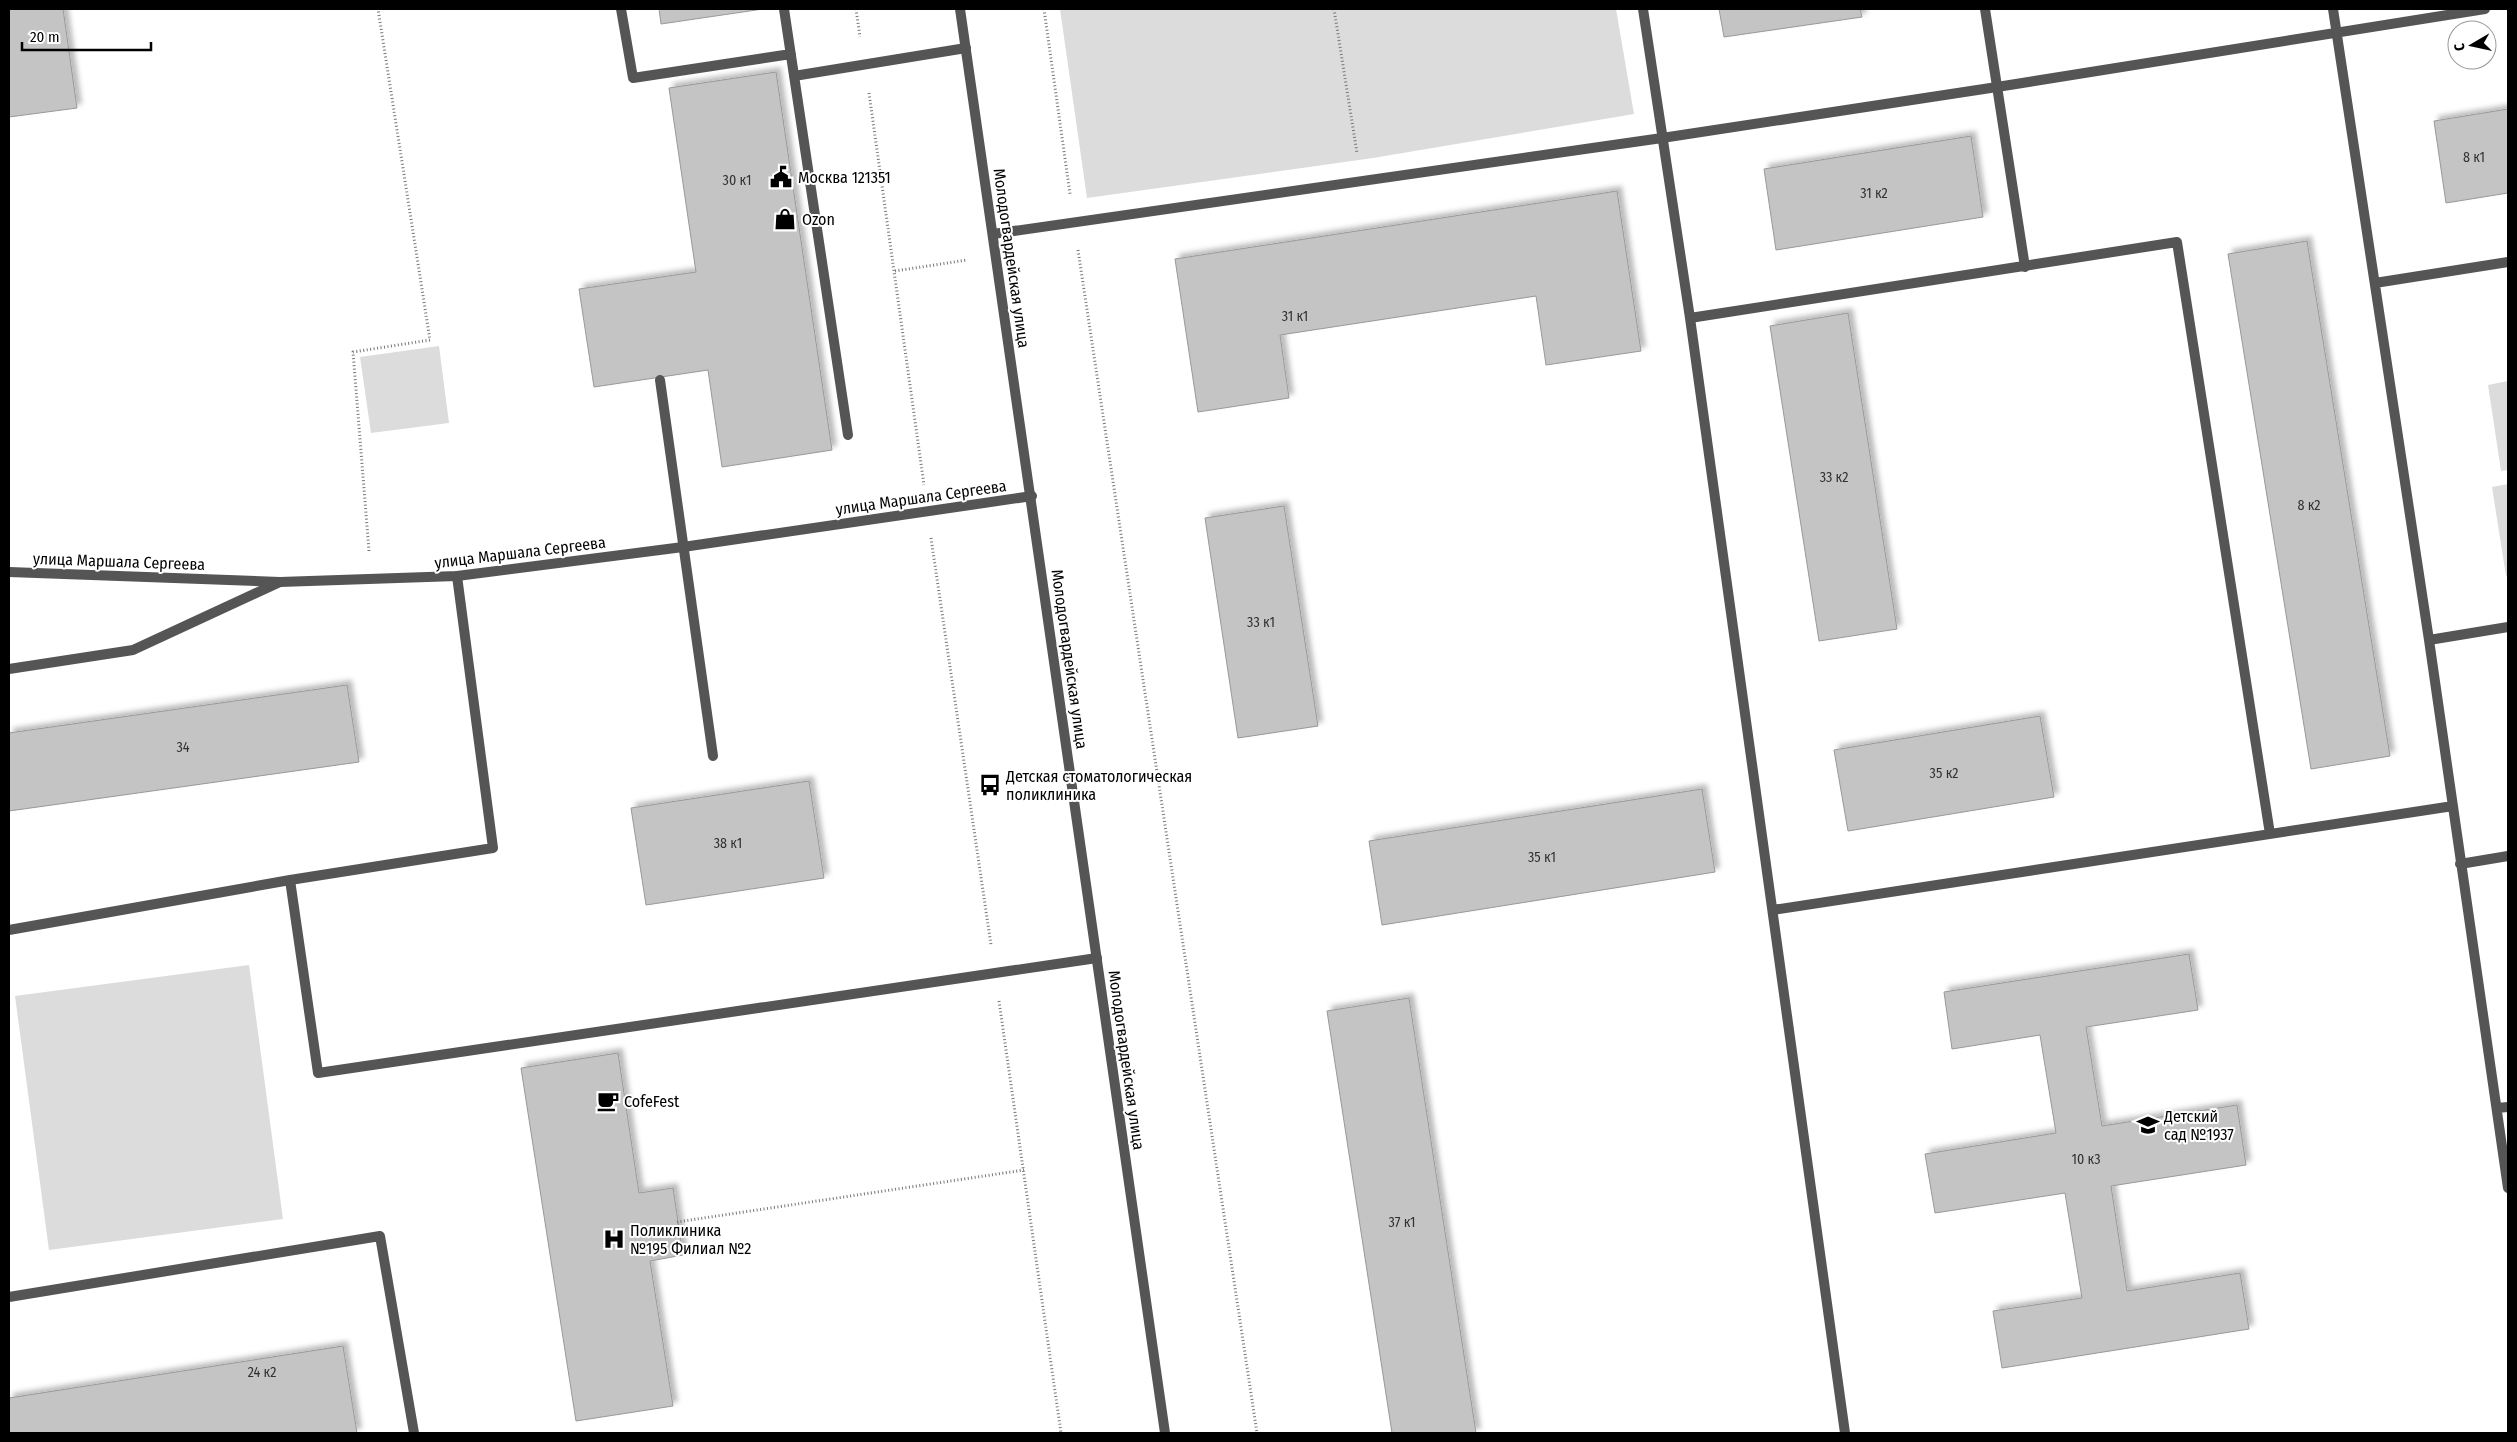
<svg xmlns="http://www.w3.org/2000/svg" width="2517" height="1442" font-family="'Fira Sans Condensed',sans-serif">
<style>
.green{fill:#dcdcdc}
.building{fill:#c4c4c4;stroke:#999;filter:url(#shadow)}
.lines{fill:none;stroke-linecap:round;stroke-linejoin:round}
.path{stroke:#777;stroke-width:3;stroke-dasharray:1 2.5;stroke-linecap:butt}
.service{stroke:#555;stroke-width:10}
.minor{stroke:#555;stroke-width:10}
.tertiary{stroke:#555;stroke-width:10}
.labels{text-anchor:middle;stroke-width:4;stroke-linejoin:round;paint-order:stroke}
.number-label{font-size:14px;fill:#313131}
.poi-label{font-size:16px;fill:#000;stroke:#fff;text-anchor:start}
.street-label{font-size:16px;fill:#000;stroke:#fff}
</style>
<defs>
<filter id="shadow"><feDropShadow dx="4.5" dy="-4.5" stdDeviation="2.5" flood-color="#0004"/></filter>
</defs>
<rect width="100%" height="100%" fill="#fff"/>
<!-- green -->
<path class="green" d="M 1060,9 L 1616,9 L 1634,114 L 1373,158 L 1087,198 Z
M 439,346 L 449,423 L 371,433 L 360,357 Z
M 2508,381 L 2508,470 L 2501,471 L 2488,385 Z
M 2508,484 L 2508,576 L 2506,576 L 2492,487 Z
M 249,965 L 283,1219 L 49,1250 L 15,996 Z"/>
<!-- building -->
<path class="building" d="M 9,9 L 63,9 L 77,108 L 9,117 Z
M 659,9 L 763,9 L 661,24 Z
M 1719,9 L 1860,9 L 1862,17 L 1724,37 Z
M 776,72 L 832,450 L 722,467 L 708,370 L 594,387 L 579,289 L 696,272 L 669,88 Z
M 2508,109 L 2508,193 L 2446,203 L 2434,121 Z
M 1971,136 L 1983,217 L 1776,250 L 1764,169 Z
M 1617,191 L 1641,351 L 1546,365 L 1536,296 L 1280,335 L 1289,398 L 1198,412 L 1175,259 Z
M 2307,241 L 2390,756 L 2311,769 L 2228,254 Z
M 1848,313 L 1897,629 L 1819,641 L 1770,326 Z
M 1284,506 L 1318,726 L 1238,738 L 1205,518 Z
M 347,685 L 359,762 L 9,811 L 9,733 Z
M 2040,716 L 2054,797 L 1848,831 L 1834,750 Z
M 809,781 L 824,878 L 646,905 L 631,808 Z
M 1702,789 L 1715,872 L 1382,925 L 1369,841 Z
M 2189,954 L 2198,1010 L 2086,1027 L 2102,1126 L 2237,1105 L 2246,1165 L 2111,1186 L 2127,1291 L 2240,1273 L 2249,1329 L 2002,1368 L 1993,1311 L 2082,1298 L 2065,1193 L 1935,1213 L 1925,1154 L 2056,1133 L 2040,1035 L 1952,1049 L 1944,992 Z
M 1409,998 L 1476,1433 L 1392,1433 L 1327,1011 Z
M 618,1053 L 639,1193 L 673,1188 L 683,1255 L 650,1261 L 673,1406 L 576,1421 L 521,1068 Z
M 343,1346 L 357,1433 L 9,1433 L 9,1398 Z"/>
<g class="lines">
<!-- path -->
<path class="path" d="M 856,9 L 860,37
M 1044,9 L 1070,194
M 1334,9 L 1357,153
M 869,93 L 924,485
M 1078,250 L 1257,1433
M 895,271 L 967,260
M 931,538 L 991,945
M 369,551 L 353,352 L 430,340 L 378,9
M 999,1001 L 1061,1433
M 677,1222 L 1024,1170"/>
<!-- service -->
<path class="service" d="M 621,9 L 633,78 L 791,54
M 784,9 L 848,435
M 1643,9 L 1690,318 L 1845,1433
M 1985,9 L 2025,267
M 2333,9 L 2429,640 L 2508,1188
M 794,76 L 966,48
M 993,234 L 1662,138 L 1997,87 L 2485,9
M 2375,283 L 2508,262
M 1690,318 L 2177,242 L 2270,834
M 660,380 L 713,756
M 457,576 L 493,848 L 290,880 L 318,1073 L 1097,958
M 2429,640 L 2508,627
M 9,669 L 133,650 L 280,582
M 2460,864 L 2508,856
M 1773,910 L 2453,806
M 9,930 L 290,880
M 2497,1108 L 2508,1107
M 9,1297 L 380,1236 L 414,1433"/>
<!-- minor -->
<path class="minor" d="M 9,572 L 280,582 L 457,576 L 683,547 L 1032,496"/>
<!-- tertiary -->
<path class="tertiary" d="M 960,9 L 1165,1433"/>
</g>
<!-- icons -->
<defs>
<g id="civic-bare" transform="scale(1.725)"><path d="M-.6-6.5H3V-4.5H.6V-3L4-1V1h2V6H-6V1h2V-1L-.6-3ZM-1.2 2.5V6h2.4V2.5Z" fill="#000" stroke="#fff" stroke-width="2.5" paint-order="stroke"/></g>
<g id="shop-bare" transform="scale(1.725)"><path d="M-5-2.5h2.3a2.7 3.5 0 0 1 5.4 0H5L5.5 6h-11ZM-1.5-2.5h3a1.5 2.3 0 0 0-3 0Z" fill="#000" stroke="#fff" stroke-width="2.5" paint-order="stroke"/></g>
<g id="bus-bare" transform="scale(1.725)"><path d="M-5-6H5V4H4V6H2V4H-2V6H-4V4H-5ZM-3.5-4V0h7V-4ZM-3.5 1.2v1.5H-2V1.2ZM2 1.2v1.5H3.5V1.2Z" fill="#000" stroke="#fff" stroke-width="2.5" paint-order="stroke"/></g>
<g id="cafe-bare" transform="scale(1.725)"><path d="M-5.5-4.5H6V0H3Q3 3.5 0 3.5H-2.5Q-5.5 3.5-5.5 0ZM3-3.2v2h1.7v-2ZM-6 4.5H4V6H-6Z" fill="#000" stroke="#fff" stroke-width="2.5" paint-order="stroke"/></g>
<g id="school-bare" transform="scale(1.725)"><path d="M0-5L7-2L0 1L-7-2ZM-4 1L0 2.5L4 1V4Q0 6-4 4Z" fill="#000" stroke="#fff" stroke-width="2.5" paint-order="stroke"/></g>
<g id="hospital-bare" transform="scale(1.725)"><path d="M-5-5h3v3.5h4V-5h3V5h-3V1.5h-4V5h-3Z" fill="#000" stroke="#fff" stroke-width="2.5" paint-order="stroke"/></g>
</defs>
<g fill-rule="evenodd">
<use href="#civic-bare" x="781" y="177"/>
<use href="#shop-bare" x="785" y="219"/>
<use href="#bus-bare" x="990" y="785"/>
<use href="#cafe-bare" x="608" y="1101"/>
<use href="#school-bare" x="2148" y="1125"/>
<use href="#hospital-bare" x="614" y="1239"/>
</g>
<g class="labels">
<!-- number labels -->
<g class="number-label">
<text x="2474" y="162">8 к1</text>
<text x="737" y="185">30 к1</text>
<text x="1874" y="198">31 к2</text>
<text x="1295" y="321">31 к1</text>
<text x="1834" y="482">33 к2</text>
<text x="2309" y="510">8 к2</text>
<text x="1261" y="627">33 к1</text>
<text x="183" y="752">34</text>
<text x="1944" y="778">35 к2</text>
<text x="728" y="848">38 к1</text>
<text x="1542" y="862">35 к1</text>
<text x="2086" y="1164">10 к3</text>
<text x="1402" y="1227">37 к1</text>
<text x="262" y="1377">24 к2</text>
</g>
<!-- poi labels -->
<g class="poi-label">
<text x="798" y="183">Москва 121351</text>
<text x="802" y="225">Ozon</text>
<text x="1006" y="782">Детская стоматологическая<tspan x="1006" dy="18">поликлиника</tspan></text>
<text x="624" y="1107">CofeFest</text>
<text x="2164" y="1122">Детский<tspan x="2164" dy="18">сад №1937</tspan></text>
<text x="630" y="1236">Поликлиника<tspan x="630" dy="18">№195 Филиал №2</tspan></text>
</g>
<!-- street labels -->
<g class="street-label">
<text transform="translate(1012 258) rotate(82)" y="6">Молодогвардейская улица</text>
<text transform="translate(921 497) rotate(-8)" y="6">улица Маршала Сергеева</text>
<text transform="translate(520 552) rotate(-7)" y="6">улица Маршала Сергеева</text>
<text transform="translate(119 561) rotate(2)" y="6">улица Маршала Сергеева</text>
<text transform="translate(1070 659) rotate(82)" y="6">Молодогвардейская улица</text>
<text transform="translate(1127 1060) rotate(82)" y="6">Молодогвардейская улица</text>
</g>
</g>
<!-- border -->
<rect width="2517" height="1442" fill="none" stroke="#000000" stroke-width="20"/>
<!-- north arrow -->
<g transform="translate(2472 45) rotate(261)"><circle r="24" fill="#ffffff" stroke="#999999"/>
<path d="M0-4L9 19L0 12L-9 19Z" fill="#000000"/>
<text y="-8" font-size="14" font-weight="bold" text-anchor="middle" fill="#000000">С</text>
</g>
<!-- scale -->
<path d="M22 42v8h129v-8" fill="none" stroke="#000000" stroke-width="2.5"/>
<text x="30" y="42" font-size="15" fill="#000000" stroke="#ffffff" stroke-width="4" paint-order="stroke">20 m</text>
</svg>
